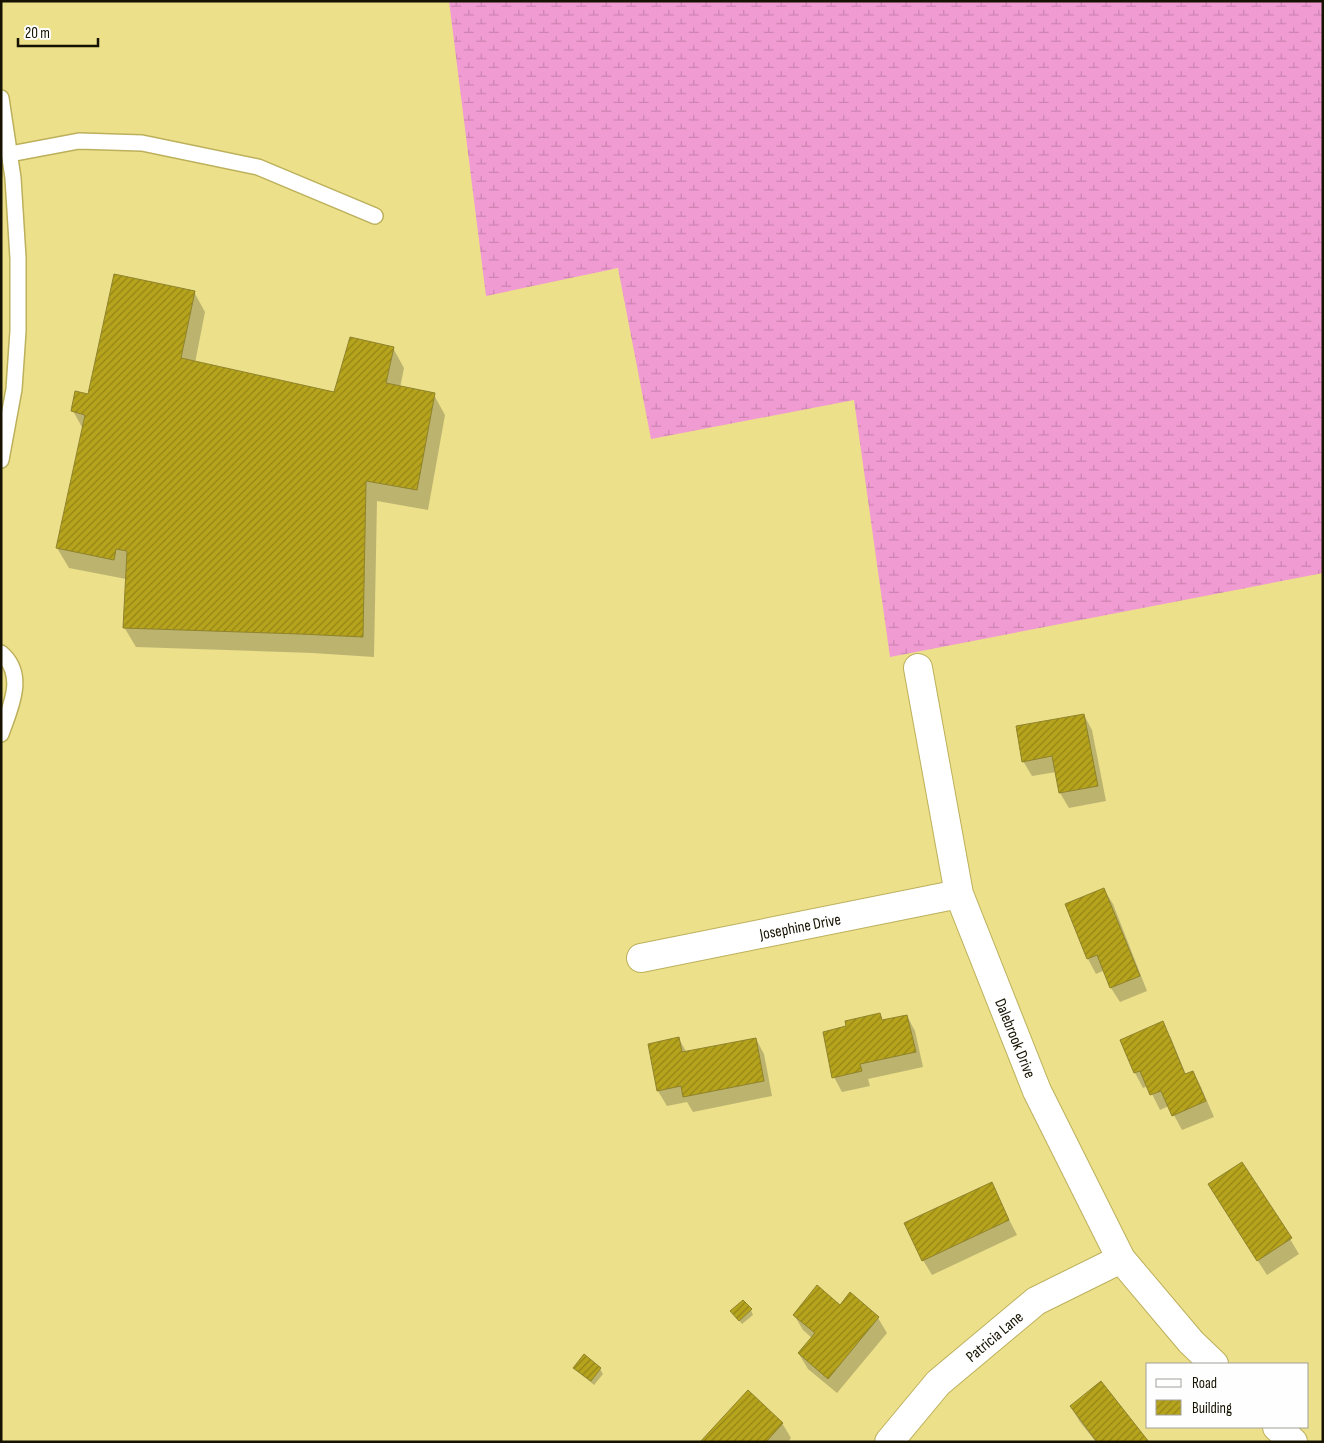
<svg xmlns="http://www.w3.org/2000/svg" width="1324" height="1443" font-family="'Sofia Sans Condensed',sans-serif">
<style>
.wetland{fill:url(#wetland-marsh)}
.shadow{fill:#0003}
.building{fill:url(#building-hatch);stroke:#8f832c}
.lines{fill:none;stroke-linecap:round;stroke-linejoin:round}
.lane-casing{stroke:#bcb05c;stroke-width:18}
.street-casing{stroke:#bcb05c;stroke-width:30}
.lane{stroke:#fff;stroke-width:15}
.street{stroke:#fff;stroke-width:28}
.labels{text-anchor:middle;stroke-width:4;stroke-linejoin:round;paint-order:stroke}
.street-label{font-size:16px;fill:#161200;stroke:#fefefe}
</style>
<defs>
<pattern id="wetland-marsh" width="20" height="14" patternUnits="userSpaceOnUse" patternTransform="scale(1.25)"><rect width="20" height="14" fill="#f09bd2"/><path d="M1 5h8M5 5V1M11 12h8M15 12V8" fill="none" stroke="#cd84b2"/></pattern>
<pattern id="building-hatch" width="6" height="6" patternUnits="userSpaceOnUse" patternTransform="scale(1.25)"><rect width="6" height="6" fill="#b6a41d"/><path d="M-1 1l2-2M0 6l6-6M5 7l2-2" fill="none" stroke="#938417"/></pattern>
</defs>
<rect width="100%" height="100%" fill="#ece08b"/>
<!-- wetland -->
<path class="wetland" d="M 449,1 L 1323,1 L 1323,573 L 890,657 L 854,400 L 651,439 L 618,268 L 486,296 Z"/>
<!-- shadow -->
<path class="shadow" d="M 194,292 L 205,312 L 195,363 L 335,394 L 393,348 L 404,368 L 400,388 L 434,395 L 445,415 L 428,510 L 377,501 L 374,657 L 312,653 L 136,647 L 124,627 L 126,579 L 69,568 L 57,548 L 83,429 L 73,411 Z
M 1084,715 L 1092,730 L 1106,801 L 1069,808 L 1060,793 L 1056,772 L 1032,776 L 1023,761 Z
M 1104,890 L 1113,904 L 1147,991 L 1120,1002 L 1111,988 L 1105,970 L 1096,974 L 1088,959 L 1066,905 Z
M 879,1014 L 883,1021 L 907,1016 L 915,1031 L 923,1067 L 868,1079 L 870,1086 L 842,1092 L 834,1077 L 848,1027 Z
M 1162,1023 L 1171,1038 L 1186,1075 L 1193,1072 L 1201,1087 L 1214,1117 L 1182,1130 L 1169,1106 L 1160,1110 L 1148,1086 L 1143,1088 L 1135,1073 L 1121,1041 Z
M 679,1039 L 687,1053 L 756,1039 L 764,1054 L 772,1096 L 693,1112 L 687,1102 L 667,1106 L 658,1091 Z
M 991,1184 L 1017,1235 L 932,1275 L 923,1260 Z
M 1218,1199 L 1290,1239 L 1299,1254 L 1267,1275 Z
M 751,1310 L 753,1315 L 742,1324 L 732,1312 Z
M 794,1315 L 878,1318 L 887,1333 L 837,1393 L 808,1369 L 799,1354 L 812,1338 L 803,1330 Z
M 585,1356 L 600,1369 L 603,1374 L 594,1385 L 578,1372 L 575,1368 Z
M 1071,1407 L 1148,1442 L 1096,1442 L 1080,1422 Z
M 782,1423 L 791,1438 L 788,1442 L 702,1442 Z"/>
<!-- building -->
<path class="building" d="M 114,274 L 195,291 L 181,358 L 334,392 L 350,337 L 394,347 L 386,383 L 435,393 L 417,490 L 366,481 L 363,637 L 300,634 L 123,628 L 127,551 L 116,549 L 114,560 L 56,548 L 85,415 L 71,411 L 75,391 L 88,394 Z
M 1084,714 L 1098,786 L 1059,793 L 1052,756 L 1022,762 L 1016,726 Z
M 1104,888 L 1140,976 L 1110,988 L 1097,955 L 1087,959 L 1065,904 Z
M 880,1013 L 882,1020 L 907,1015 L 916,1052 L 860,1064 L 862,1071 L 832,1078 L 823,1032 L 846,1026 L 845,1021 Z
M 1163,1021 L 1185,1074 L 1193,1071 L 1206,1101 L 1172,1116 L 1161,1091 L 1150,1095 L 1140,1071 L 1134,1073 L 1120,1040 Z
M 679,1037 L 682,1052 L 756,1038 L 764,1081 L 683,1097 L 681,1086 L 657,1091 L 648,1044 Z
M 1242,1162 L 1292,1238 L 1257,1261 L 1208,1184 Z
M 992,1182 L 1009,1220 L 922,1261 L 904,1223 Z
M 817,1285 L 840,1305 L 850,1292 L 879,1317 L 828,1379 L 798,1353 L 815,1333 L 793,1315 Z
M 743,1300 L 752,1309 L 739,1321 L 730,1311 Z
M 584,1354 L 601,1368 L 591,1381 L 573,1368 Z
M 1101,1381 L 1149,1442 L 1097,1442 L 1070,1406 Z
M 748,1390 L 783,1423 L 766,1442 L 700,1442 Z"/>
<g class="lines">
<!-- lane casing -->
<g class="lane-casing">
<path id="lane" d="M 1,98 L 13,178 L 18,258 L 18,331 L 14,389 L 1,460
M 10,154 L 79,141 L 142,143 L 258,167 L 375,216
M 1,653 C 27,675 10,708 1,734"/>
</g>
<!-- street casing -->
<g class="street-casing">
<path id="street" d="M 918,668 L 959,894 L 1037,1091 L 1121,1259 L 1191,1342 L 1214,1364
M 641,958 L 959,894
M 1277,1427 L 1293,1442
M 889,1442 L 938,1383 L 1036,1301 L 1121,1259"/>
</g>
<!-- lane -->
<use href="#lane" class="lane"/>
<!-- street -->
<use href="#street" class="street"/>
</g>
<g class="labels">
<!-- street labels -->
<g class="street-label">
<text transform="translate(800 926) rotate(-11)" y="6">Josephine Drive</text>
<text transform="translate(1016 1038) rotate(68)" y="6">Dalebrook Drive</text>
<text transform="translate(994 1336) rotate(-40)" y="6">Patricia Lane</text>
</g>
</g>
<!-- border -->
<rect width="1324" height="1443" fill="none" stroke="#161200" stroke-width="5"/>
<!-- legend -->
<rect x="1146" y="1363" width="162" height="65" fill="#fefefe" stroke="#a1a098"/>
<rect x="1156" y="1379" width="25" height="8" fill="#ffffff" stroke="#a1a098"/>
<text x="1192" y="1388" font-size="15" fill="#161200">Road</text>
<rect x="1156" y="1400" width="25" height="15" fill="url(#building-hatch)" stroke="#a1a098"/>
<text x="1192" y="1413" font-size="15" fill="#161200">Building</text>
<!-- scale -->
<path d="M18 38v8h80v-8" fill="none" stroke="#161200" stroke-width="2.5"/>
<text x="25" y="38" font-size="15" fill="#161200" stroke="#fefefe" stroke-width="4" paint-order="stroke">20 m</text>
</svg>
